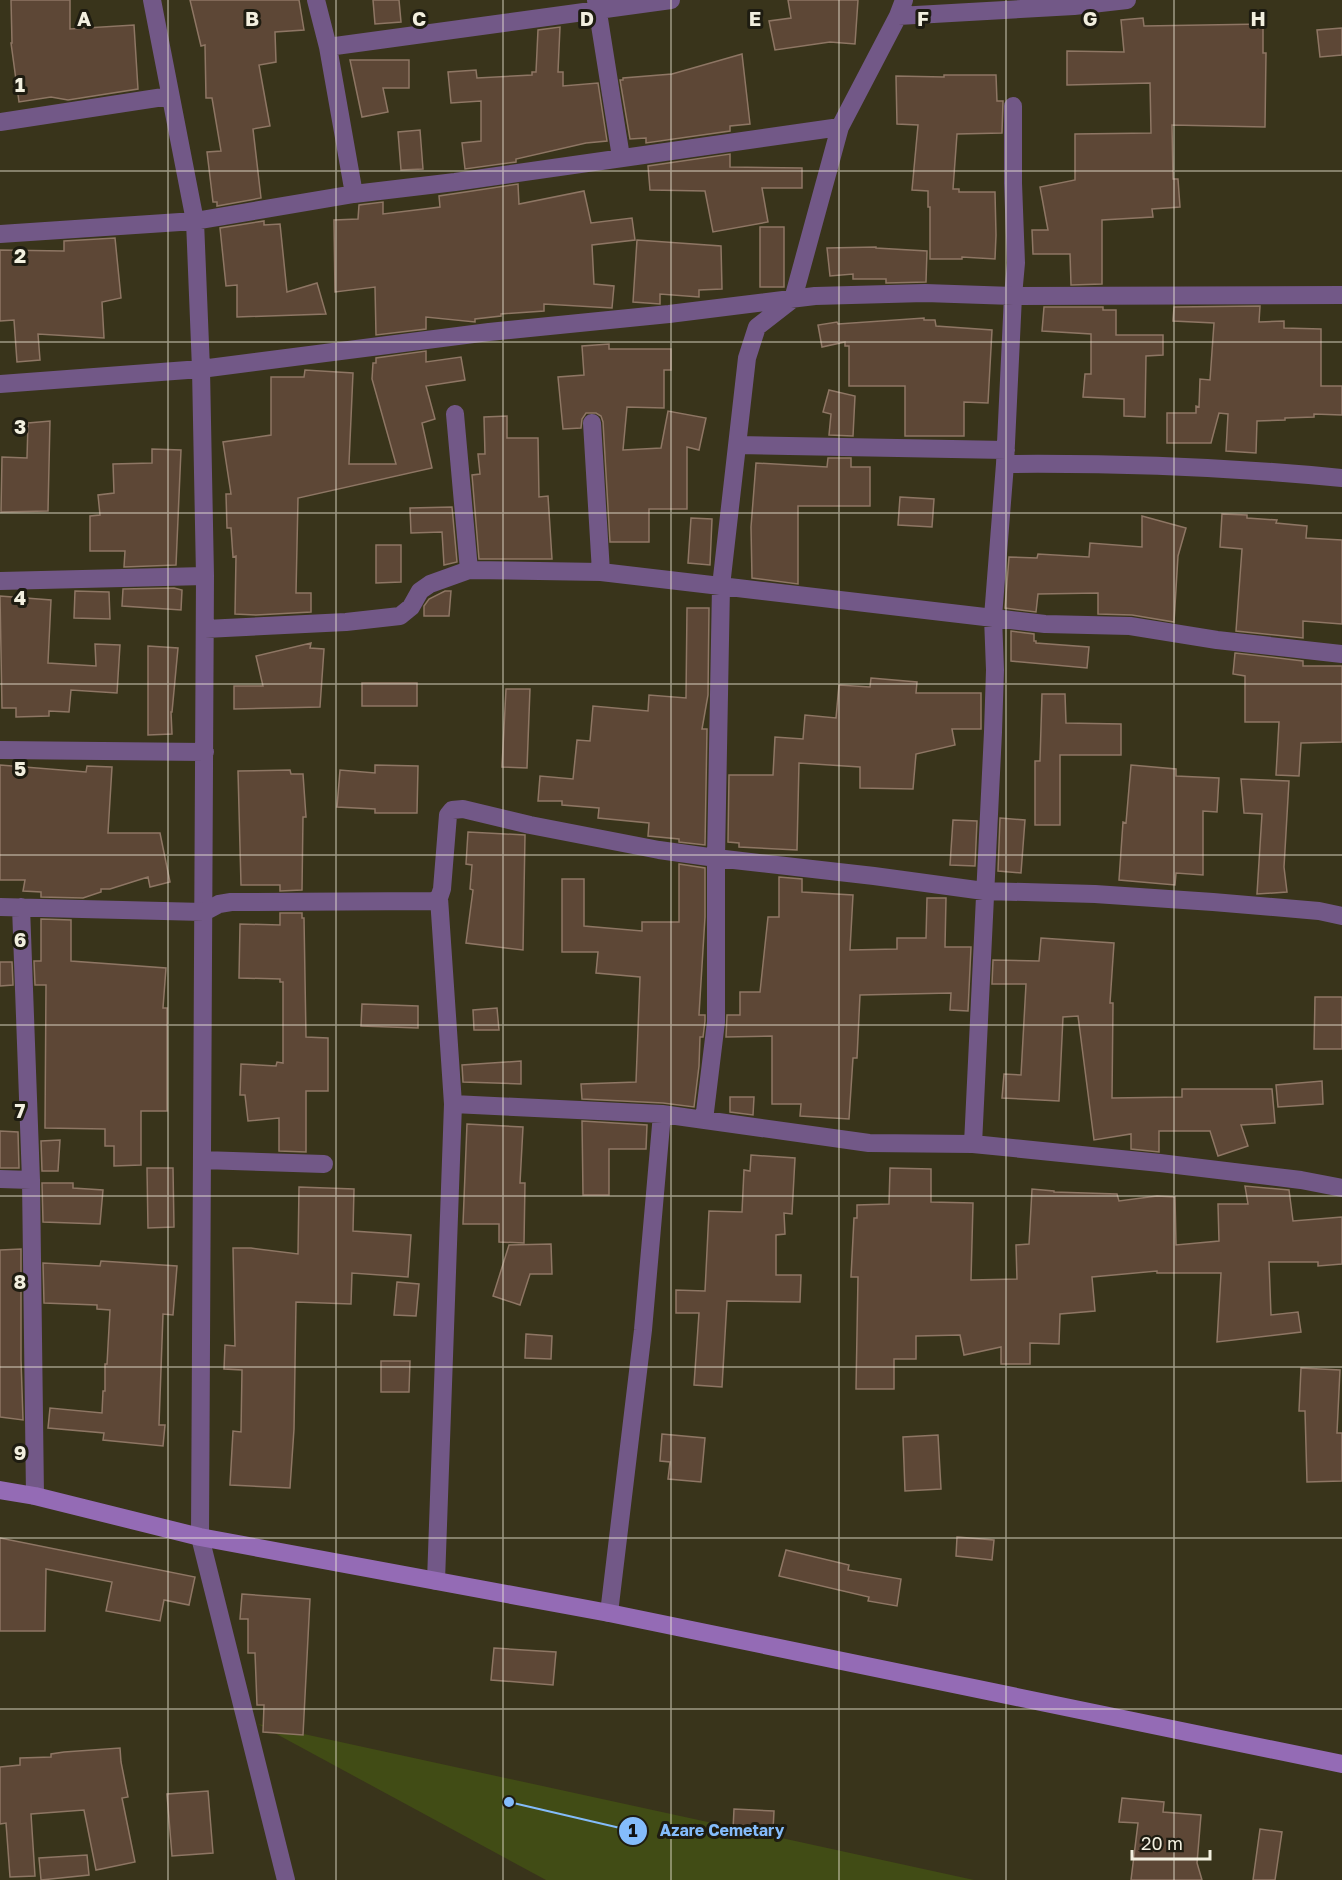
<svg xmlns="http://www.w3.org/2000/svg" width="1342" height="1880" font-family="'Golos Text',sans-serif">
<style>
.green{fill:#414c15}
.building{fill:#5d4736;stroke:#8e7664;stroke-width:1.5}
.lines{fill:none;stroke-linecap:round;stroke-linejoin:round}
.street{stroke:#725887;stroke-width:18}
.secondary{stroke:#946bb5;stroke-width:18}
.grid{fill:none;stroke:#f2efdf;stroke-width:1.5;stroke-opacity:0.55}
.grid-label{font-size:20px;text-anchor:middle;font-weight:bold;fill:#f2efdf;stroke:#1e1c11;stroke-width:6;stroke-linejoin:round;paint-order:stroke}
.leader{fill:none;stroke:#84bcfb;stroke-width:2}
.callout-dot{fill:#84bcfb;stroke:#1e1c11;stroke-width:2}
.mark-label{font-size:18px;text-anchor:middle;font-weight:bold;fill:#111}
.callout-label{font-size:16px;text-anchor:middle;font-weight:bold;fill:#84bcfb;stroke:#1e1c11;stroke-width:6;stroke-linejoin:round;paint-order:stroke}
</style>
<rect width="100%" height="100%" fill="#39341b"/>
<!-- green -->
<path class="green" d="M 258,1724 L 974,1880 L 546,1880 Z"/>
<!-- building -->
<path class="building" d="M 11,0 L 70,0 L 70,29 L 134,25 L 138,89 L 68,100 L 51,97 L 19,102 L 11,43 L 12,43 Z
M 190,0 L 299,0 L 304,30 L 275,32 L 276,62 L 259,65 L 270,126 L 253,129 L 261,198 L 217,206 L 217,202 L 213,202 L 207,152 L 221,151 L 212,98 L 206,98 L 205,45 L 201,46 Z
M 373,0 L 399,0 L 401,22 L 375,24 Z
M 788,0 L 858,0 L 855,44 L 830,42 L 775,50 L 769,21 L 791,18 Z
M 1143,18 L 1144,26 L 1263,24 L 1263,53 L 1266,53 L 1265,127 L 1172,125 L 1173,179 L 1178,179 L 1180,207 L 1152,209 L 1153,217 L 1102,220 L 1102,284 L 1071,285 L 1070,254 L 1033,254 L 1032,230 L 1048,230 L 1040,187 L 1075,180 L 1075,134 L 1151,133 L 1150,83 L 1067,85 L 1067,51 L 1124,52 L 1121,20 Z
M 560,27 L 558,72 L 563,72 L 563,86 L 598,83 L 607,141 L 586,143 L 516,159 L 516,162 L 465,169 L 462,143 L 481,141 L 481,101 L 451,103 L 448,72 L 476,70 L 477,78 L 532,75 L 532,72 L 536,72 L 538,30 Z
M 1342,28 L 1342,55 L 1320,57 L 1317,30 Z
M 742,54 L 750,124 L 730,126 L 730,131 L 646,143 L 646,138 L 630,139 L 620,80 L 623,80 L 623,78 L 672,74 Z
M 350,60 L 409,60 L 409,88 L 383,88 L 388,112 L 362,117 Z
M 944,75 L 996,75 L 997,101 L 1003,101 L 1002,133 L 957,134 L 953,189 L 959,189 L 959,192 L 995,192 L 996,235 L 995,259 L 962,257 L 962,259 L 930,259 L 930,207 L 928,207 L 928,191 L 912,190 L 918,125 L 897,124 L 896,76 L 944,77 Z
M 420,130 L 423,169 L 401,170 L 398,132 Z
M 730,154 L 730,167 L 802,168 L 802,188 L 762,188 L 768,222 L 713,232 L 705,191 L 650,190 L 648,166 Z
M 518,184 L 519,204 L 584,191 L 591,223 L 632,218 L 635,240 L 592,245 L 594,284 L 614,286 L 612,308 L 544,304 L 544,311 L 501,314 L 501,316 L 475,319 L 475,322 L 426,317 L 426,329 L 376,335 L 375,287 L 335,292 L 334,220 L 358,219 L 359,205 L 383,202 L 383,214 L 440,207 L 439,196 Z
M 264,221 L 264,225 L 280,224 L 287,292 L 317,283 L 326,314 L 237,317 L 237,285 L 226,286 L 220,228 Z
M 760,227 L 784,227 L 784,287 L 760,287 Z
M 115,238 L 121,298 L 102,302 L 104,338 L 38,334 L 40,360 L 17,362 L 14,320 L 0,321 L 0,250 L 64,251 L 64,241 Z
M 637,240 L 721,246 L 722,289 L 699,290 L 699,297 L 660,294 L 660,304 L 633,302 Z
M 876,247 L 876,248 L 927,251 L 926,282 L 886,283 L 886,279 L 853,279 L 853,274 L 830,276 L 827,248 Z
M 1260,306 L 1259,322 L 1284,321 L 1284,328 L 1321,329 L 1321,386 L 1342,386 L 1342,415 L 1314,414 L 1314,417 L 1285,418 L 1285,420 L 1257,421 L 1256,453 L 1226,451 L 1228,414 L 1219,413 L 1211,443 L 1167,443 L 1167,413 L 1196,413 L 1196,406 L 1199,407 L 1200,379 L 1210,380 L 1214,323 L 1173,321 L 1174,307 Z
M 1044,307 L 1103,307 L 1103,310 L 1116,310 L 1116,335 L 1163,335 L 1163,355 L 1146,356 L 1145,417 L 1124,416 L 1124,399 L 1083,397 L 1085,374 L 1091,374 L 1091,334 L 1042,331 Z
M 924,318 L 924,320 L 935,320 L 936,326 L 992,330 L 988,403 L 964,402 L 964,436 L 905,436 L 905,386 L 849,386 L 849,346 L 845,346 L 845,342 L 822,347 L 818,325 L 837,322 L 838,324 Z
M 609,344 L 609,349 L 671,349 L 671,370 L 664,370 L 664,408 L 627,407 L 623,450 L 661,448 L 668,411 L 706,418 L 699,450 L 687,447 L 687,509 L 649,509 L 649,542 L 610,542 L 603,422 L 601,416 L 596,413 L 586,413 L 582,419 L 581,428 L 563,429 L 558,377 L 584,375 L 582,346 Z
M 426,351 L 426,362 L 461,357 L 465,380 L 426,386 L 435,419 L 422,423 L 432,468 L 298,498 L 296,593 L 311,593 L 311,612 L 256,615 L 235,614 L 236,556 L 233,557 L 231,528 L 227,528 L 226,494 L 231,494 L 223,442 L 271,435 L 271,377 L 304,377 L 305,370 L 353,373 L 349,464 L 396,464 L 372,379 L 373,363 L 376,363 L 376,358 Z
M 829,390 L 855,396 L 853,436 L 829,435 L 831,414 L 823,412 Z
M 507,416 L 507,438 L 538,438 L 539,497 L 548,496 L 552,559 L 479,559 L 472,475 L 480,474 L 478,454 L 485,454 L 484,417 Z
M 50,421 L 48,511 L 1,512 L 2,457 L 27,458 L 28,423 Z
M 152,449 L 181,450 L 176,565 L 124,567 L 125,551 L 90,551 L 90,516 L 100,515 L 98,495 L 114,493 L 113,464 L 152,463 Z
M 828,458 L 851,458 L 851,467 L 870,467 L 870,506 L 798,506 L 798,584 L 752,578 L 751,527 L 756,463 L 827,467 Z
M 900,497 L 934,499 L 932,527 L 898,525 Z
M 452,507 L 457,562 L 444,565 L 442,532 L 411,533 L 410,508 Z
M 1222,514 L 1247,515 L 1247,518 L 1277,520 L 1276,523 L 1307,526 L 1306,538 L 1342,540 L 1342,624 L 1303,621 L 1303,638 L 1236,631 L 1242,549 L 1220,547 Z
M 1142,516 L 1186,528 L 1178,556 L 1174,622 L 1132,615 L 1098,614 L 1098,593 L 1038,594 L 1036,612 L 1005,608 L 1009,557 L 1037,558 L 1038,554 L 1089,557 L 1090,543 L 1142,547 Z
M 691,518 L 712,519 L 710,565 L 688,563 Z
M 376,545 L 401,545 L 401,582 L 376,583 Z
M 174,588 L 182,590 L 181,610 L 122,606 L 123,589 Z
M 75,591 L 109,592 L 110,619 L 74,618 Z
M 445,591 L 451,591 L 449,616 L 424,616 L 424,606 L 429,599 Z
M 0,596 L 51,600 L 48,663 L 96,666 L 95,644 L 120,645 L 117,693 L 71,690 L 69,712 L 49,711 L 49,716 L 16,717 L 16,708 L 2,708 Z
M 687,608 L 709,608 L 708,695 L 702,729 L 707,729 L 705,845 L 679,842 L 679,839 L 648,836 L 649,823 L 598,818 L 599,808 L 562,805 L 562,801 L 538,801 L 540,776 L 573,779 L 577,740 L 590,741 L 593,706 L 648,711 L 649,695 L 686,698 Z
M 1011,631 L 1034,634 L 1034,641 L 1036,641 L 1036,643 L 1089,647 L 1087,668 L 1011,661 Z
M 311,643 L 310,648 L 324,649 L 320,707 L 234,709 L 234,686 L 263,686 L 256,656 Z
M 148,646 L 178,648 L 172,712 L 171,712 L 172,734 L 148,735 Z
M 1235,653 L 1303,661 L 1303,666 L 1342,666 L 1342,742 L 1301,743 L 1299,776 L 1276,775 L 1279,722 L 1245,722 L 1245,676 L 1233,674 Z
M 871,678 L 917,682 L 916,693 L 981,693 L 981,729 L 952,729 L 955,745 L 916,754 L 913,789 L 860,788 L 860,767 L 799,763 L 797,850 L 739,847 L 739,843 L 728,842 L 729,775 L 773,775 L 775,737 L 803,739 L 805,715 L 836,718 L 839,685 L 870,687 Z
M 362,683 L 417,683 L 417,706 L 362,706 Z
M 506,689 L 530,689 L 527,768 L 502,767 Z
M 1042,694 L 1065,694 L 1066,723 L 1121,724 L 1121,755 L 1060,755 L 1060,825 L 1035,825 L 1035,761 L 1040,761 Z
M 0,765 L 86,772 L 87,766 L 112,767 L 108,833 L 160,833 L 170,882 L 150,887 L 148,877 L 110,889 L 101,889 L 101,892 L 83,898 L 41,897 L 41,892 L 23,891 L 25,880 L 0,880 Z
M 375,765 L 418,766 L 417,813 L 375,813 L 375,809 L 337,807 L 340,770 L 375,773 Z
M 1131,765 L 1176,769 L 1176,776 L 1219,778 L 1217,812 L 1203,811 L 1203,875 L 1176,873 L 1175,885 L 1119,880 L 1123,822 L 1126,823 Z
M 290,770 L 291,774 L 303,774 L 306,817 L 303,817 L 302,890 L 280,891 L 280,885 L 241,885 L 238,771 Z
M 1241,779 L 1289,781 L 1284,867 L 1287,892 L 1257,894 L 1262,814 L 1244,813 Z
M 1000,818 L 1025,820 L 1021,873 L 998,871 Z
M 953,820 L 977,821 L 975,866 L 950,865 Z
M 468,832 L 525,835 L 523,950 L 466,943 L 473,890 L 470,889 L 472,865 L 466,864 Z
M 679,864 L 705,868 L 705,917 L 699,1015 L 705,1015 L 705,1021 L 703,1037 L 700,1037 L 699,1066 L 694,1107 L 663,1103 L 582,1099 L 581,1084 L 636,1082 L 640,977 L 596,973 L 598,952 L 562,952 L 562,879 L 584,879 L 584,926 L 642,931 L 642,922 L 679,922 Z
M 779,877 L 802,879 L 802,892 L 853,895 L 850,950 L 897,949 L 897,938 L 926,938 L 927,898 L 946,898 L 945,947 L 971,947 L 968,1011 L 950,1010 L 951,993 L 860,995 L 857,1058 L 853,1058 L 849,1119 L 800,1116 L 801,1104 L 772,1104 L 772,1036 L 726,1037 L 727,1015 L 740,1015 L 740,992 L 760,992 L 768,917 L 779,917 Z
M 280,913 L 302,913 L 302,918 L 304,918 L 306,1037 L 328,1038 L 328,1091 L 306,1091 L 306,1152 L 279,1151 L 279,1118 L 248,1121 L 245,1095 L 240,1095 L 241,1064 L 276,1066 L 277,1062 L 283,1063 L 283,982 L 280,982 L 280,979 L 239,978 L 240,924 L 280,925 Z
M 41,919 L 71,920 L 71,961 L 166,968 L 163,1008 L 167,1008 L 167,1111 L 141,1111 L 141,1165 L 114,1166 L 114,1146 L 105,1146 L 105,1129 L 45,1128 L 46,985 L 35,985 L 34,961 L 41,961 Z
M 1041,938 L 1114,943 L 1110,1003 L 1113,1003 L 1112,1098 L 1182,1097 L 1182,1089 L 1272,1089 L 1275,1123 L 1241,1125 L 1248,1146 L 1218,1156 L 1210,1131 L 1159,1131 L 1159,1152 L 1131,1149 L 1131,1134 L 1094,1140 L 1078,1016 L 1063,1017 L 1059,1101 L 1002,1098 L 1004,1074 L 1021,1075 L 1026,984 L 992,984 L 993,960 L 1039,961 Z
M 0,962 L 12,962 L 13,985 L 0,986 Z
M 1315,997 L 1342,997 L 1342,1049 L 1314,1049 Z
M 362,1004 L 418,1006 L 418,1028 L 361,1026 Z
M 497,1008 L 499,1030 L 474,1030 L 473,1010 Z
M 521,1061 L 521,1084 L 463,1082 L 462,1065 Z
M 1322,1081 L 1323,1104 L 1278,1107 L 1276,1085 Z
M 730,1097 L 754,1097 L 753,1115 L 730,1112 Z
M 582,1121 L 647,1125 L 646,1149 L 609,1149 L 609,1195 L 583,1195 Z
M 467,1124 L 523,1127 L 520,1183 L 525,1183 L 524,1243 L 499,1242 L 499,1224 L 463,1224 Z
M 0,1131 L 18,1132 L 19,1168 L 0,1168 Z
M 60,1140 L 58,1171 L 42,1171 L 41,1141 Z
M 751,1155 L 795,1158 L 792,1214 L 784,1213 L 785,1234 L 776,1235 L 776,1275 L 801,1275 L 800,1302 L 727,1301 L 722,1387 L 694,1385 L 699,1313 L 676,1313 L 676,1290 L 705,1291 L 709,1211 L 742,1212 L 744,1170 L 750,1171 Z
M 147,1168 L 173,1168 L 174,1227 L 148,1228 Z
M 890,1168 L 931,1169 L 931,1202 L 973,1203 L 971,1280 L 1017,1279 L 1016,1245 L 1029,1244 L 1032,1189 L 1054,1191 L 1054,1192 L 1117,1194 L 1119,1201 L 1157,1196 L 1175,1197 L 1176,1245 L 1219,1241 L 1218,1204 L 1248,1204 L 1245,1186 L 1289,1190 L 1293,1221 L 1342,1217 L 1342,1264 L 1318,1266 L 1318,1262 L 1269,1262 L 1271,1315 L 1298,1312 L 1301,1332 L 1217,1342 L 1221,1273 L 1157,1273 L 1157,1271 L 1092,1277 L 1095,1311 L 1060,1314 L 1059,1344 L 1030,1343 L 1030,1364 L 1001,1364 L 1001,1347 L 964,1355 L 960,1335 L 916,1336 L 916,1359 L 894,1359 L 894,1389 L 856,1389 L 858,1277 L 851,1277 L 854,1218 L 857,1218 L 857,1205 L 889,1204 Z
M 42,1183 L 73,1183 L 73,1188 L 103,1190 L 100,1224 L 43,1222 Z
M 299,1187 L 354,1189 L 353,1231 L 411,1235 L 408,1277 L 352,1273 L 351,1304 L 296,1302 L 294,1429 L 290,1488 L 230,1485 L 233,1431 L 241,1432 L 242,1370 L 224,1369 L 225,1345 L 235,1346 L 233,1248 L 251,1248 L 298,1254 Z
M 551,1244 L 552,1274 L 530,1274 L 520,1305 L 493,1296 L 509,1245 Z
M 21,1249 L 21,1360 L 23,1420 L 0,1417 L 0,1250 Z
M 101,1261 L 177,1266 L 173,1315 L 163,1314 L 159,1425 L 165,1425 L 163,1446 L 103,1440 L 104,1433 L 48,1428 L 50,1408 L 102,1413 L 103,1391 L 105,1391 L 105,1364 L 107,1364 L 110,1310 L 97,1309 L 97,1305 L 44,1303 L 43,1263 L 100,1266 Z
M 397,1282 L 419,1284 L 416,1316 L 394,1315 Z
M 526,1334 L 552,1336 L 551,1359 L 525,1358 Z
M 381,1361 L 410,1361 L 409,1392 L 381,1392 Z
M 1301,1368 L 1340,1370 L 1337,1433 L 1342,1433 L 1342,1481 L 1307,1482 L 1305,1411 L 1299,1411 Z
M 662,1434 L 705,1438 L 701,1482 L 668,1479 L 670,1462 L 660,1461 Z
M 938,1435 L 941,1489 L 905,1491 L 903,1437 Z
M 957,1537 L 994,1540 L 992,1560 L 956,1556 Z
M 0,1538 L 195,1577 L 189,1605 L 164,1600 L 160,1621 L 106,1611 L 112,1582 L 46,1569 L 45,1631 L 0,1631 Z
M 786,1550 L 849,1565 L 848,1570 L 901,1579 L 897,1606 L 868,1601 L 869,1597 L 779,1576 Z
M 242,1594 L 310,1599 L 303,1735 L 263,1732 L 264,1705 L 257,1705 L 255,1653 L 248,1653 L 248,1619 L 240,1619 Z
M 494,1648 L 556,1652 L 553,1685 L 491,1680 Z
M 120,1748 L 121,1762 L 128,1797 L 122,1798 L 135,1862 L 96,1870 L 84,1810 L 31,1814 L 35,1876 L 10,1877 L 6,1823 L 0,1824 L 0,1767 L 20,1765 L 20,1758 L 51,1757 L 51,1754 L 64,1752 Z
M 208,1791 L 213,1853 L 172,1856 L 167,1794 Z
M 1122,1798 L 1164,1802 L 1163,1812 L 1201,1815 L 1197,1863 L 1202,1880 L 1131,1880 L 1138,1823 L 1119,1822 Z
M 734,1809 L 774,1811 L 773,1831 L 733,1830 Z
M 1260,1829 L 1282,1832 L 1275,1880 L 1253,1880 Z
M 87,1855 L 89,1875 L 41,1880 L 39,1858 Z"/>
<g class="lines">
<!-- street -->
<path class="street" d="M 152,0 L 195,221 L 201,369 L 205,576 L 200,1537 L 286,1880
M 316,0 L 328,47 L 354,194
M 596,0 L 621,157
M 898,16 L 1074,6 L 1127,0
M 328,47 L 671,0
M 0,122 L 170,96
M 0,234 L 195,221 L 354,194 L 455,182 L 840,127
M 0,384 L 201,369 L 489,332 L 669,314 L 815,296 L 925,293 L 1013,296 L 1342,295
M 455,414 L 469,570
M 592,423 L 601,572
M 737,445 L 1006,450
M 1005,464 C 1118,463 1230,467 1342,478
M 0,581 L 205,576
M 205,629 L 346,622 L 400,616 L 411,607 L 420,591 L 430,584 L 469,570 L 601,572 L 1045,624 L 1130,626 L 1217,640 L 1342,654
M 0,750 L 205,752
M 0,907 L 204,912 L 219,904 L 231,902 L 433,901 L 439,898 L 442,889 L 448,815 L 452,810 L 463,809 L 530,825 L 659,850 L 716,858 L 874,876 L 984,891 L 1095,894 L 1213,902 L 1319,911 L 1342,916
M 21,907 L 31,1180 L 35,1496
M 453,1104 L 662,1114 L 869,1143 L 973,1144 L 1160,1163 L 1301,1180 L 1342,1188
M 704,1120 L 716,1022 L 716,858 L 721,586 L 747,358 L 757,327 L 793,299 L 840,127 L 898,16 L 904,0
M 973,1144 L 993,732 L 995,670 L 993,617 L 1005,464 L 1013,296 L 1016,263 L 1013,183 L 1013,106
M 202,1160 L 324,1164
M 0,1179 L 31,1180
M 436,1581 L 453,1104 L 439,898
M 609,1613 L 643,1330 L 662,1114"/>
<!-- secondary -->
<path class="secondary" d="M 0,1490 L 35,1496 L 200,1537 L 609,1613 L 1342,1764"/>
</g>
<!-- grid -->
<path class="grid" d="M 168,0 L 168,1880M 336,0 L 336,1880M 503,0 L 503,1880M 671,0 L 671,1880M 839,0 L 839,1880M 1006,0 L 1006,1880M 1174,0 L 1174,1880M 0,171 L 1342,171M 0,342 L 1342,342M 0,513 L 1342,513M 0,684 L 1342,684M 0,855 L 1342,855M 0,1025 L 1342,1025M 0,1196 L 1342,1196M 0,1367 L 1342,1367M 0,1538 L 1342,1538M 0,1709 L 1342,1709"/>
<g class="grid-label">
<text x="84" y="26">A</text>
<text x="252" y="26">B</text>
<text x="419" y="26">C</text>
<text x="587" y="26">D</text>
<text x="755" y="26">E</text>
<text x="923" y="26">F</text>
<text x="1090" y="26">G</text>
<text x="1258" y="26">H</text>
<text x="20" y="92">1</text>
<text x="20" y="263">2</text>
<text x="20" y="434">3</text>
<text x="20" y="605">4</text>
<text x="20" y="776">5</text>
<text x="20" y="947">6</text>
<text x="20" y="1118">7</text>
<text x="20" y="1289">8</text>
<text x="20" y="1460">9</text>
</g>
<!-- callouts -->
<path class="leader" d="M509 1802L633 1831"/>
<g class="callout-dot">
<circle cx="509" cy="1802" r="6"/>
<circle cx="633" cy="1831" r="15"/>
</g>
<g class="mark-label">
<text x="633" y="1837">1</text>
</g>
<g class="callout-label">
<text x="722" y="1836">Azare Cemetary</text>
</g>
<!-- scale -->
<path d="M1132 1850v9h78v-9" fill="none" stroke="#f2efdf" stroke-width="3"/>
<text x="1141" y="1850" font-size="18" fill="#f2efdf" stroke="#1e1c11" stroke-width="4.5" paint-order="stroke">20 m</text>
</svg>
